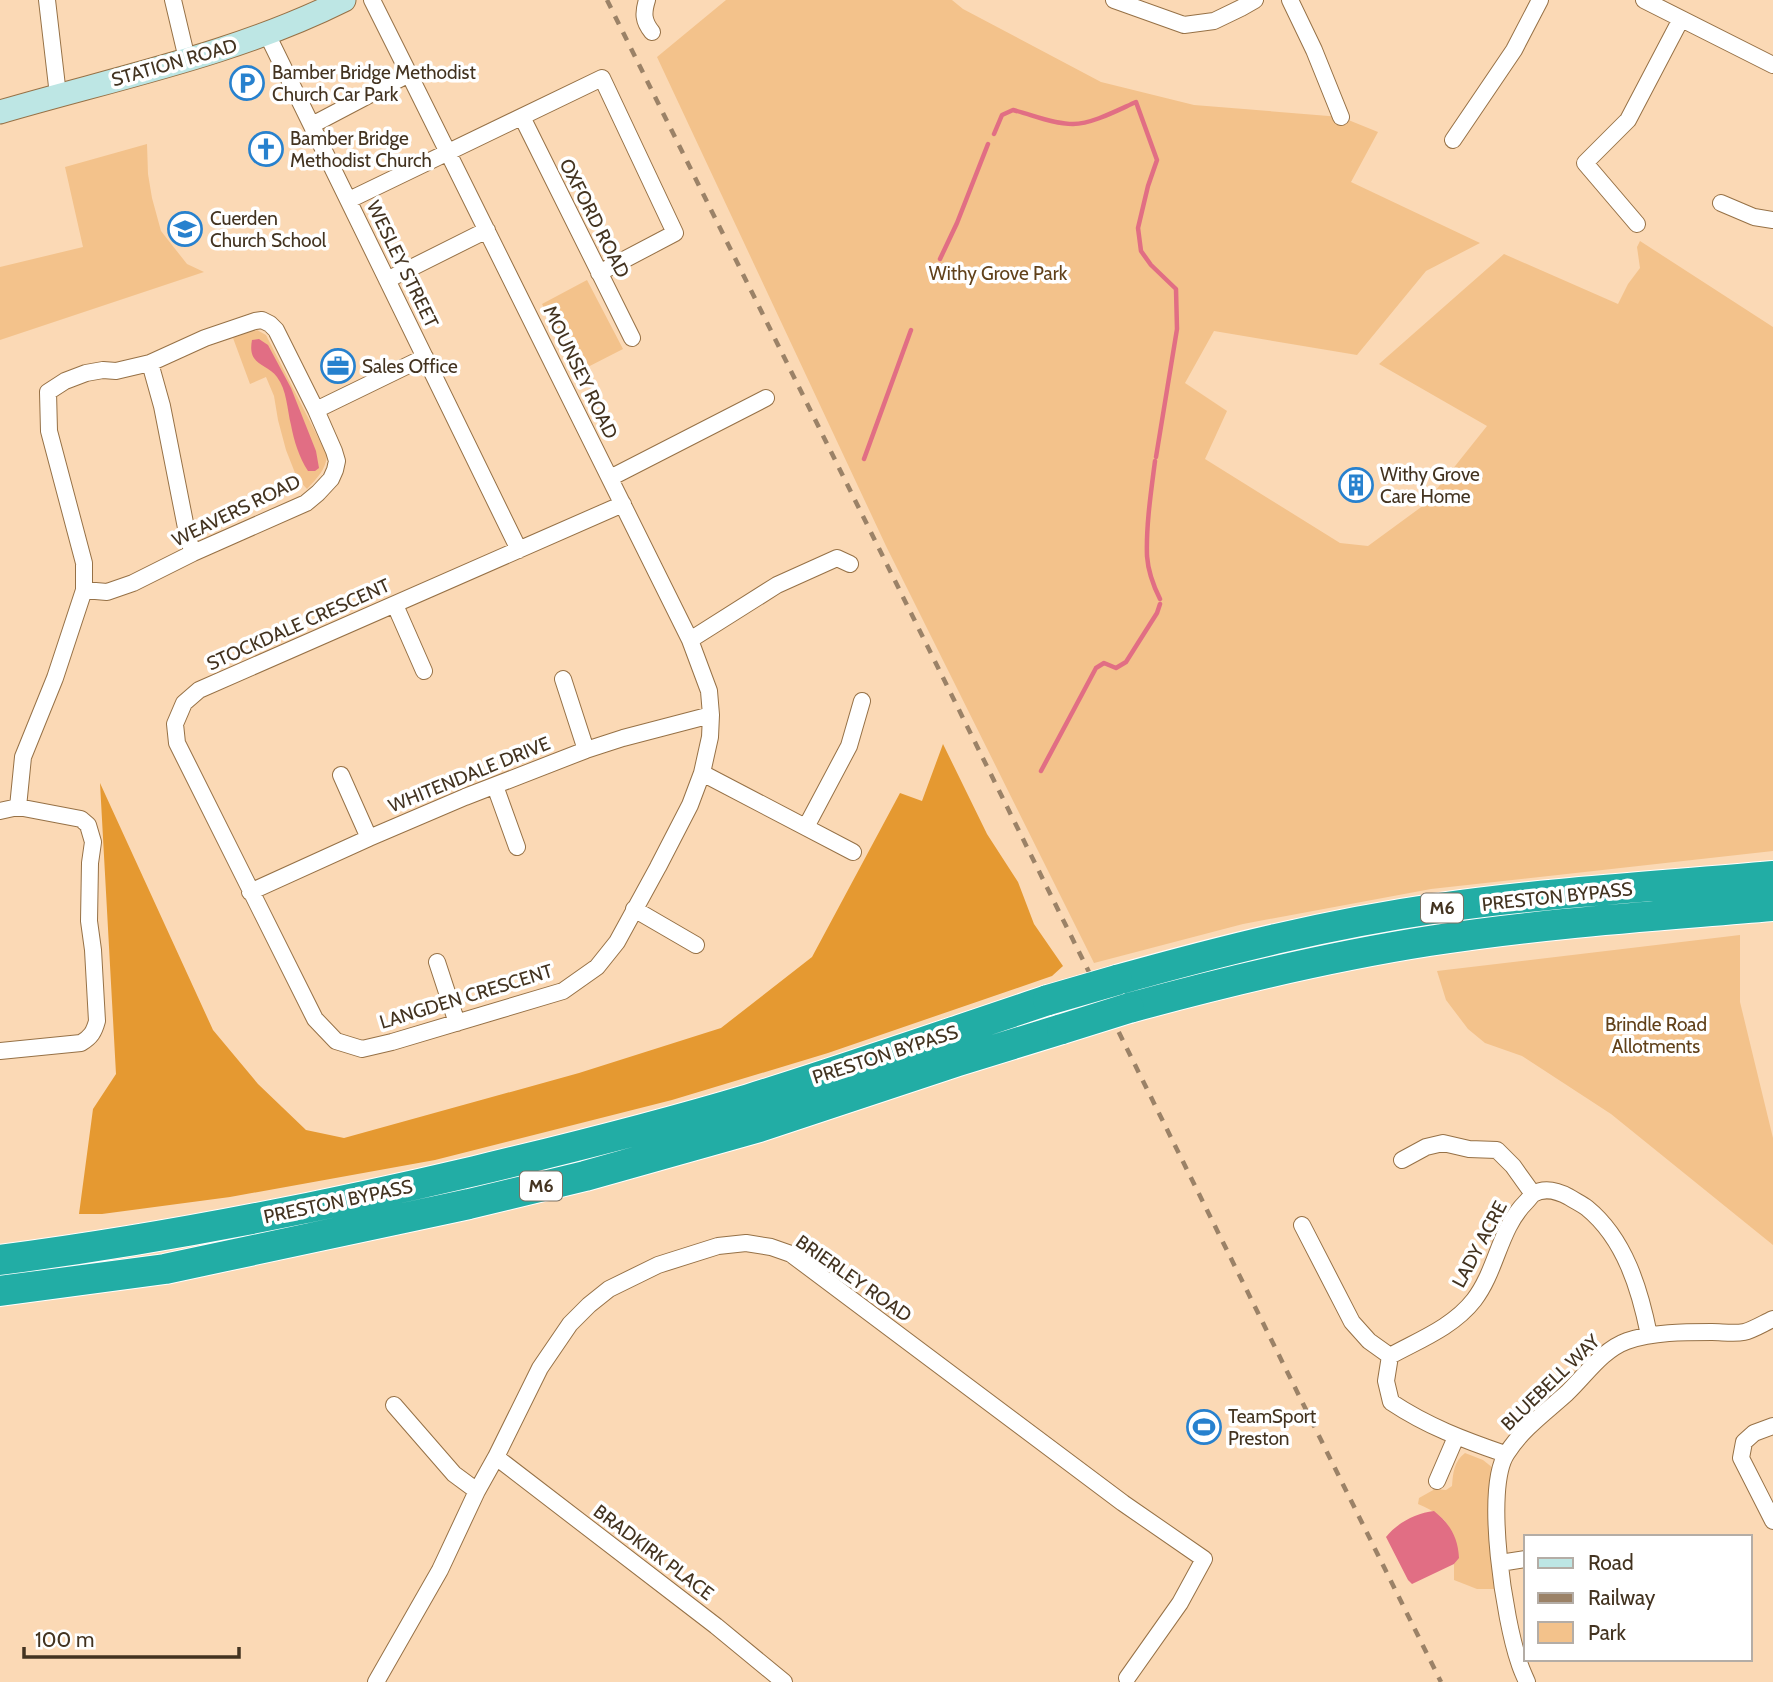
<svg xmlns="http://www.w3.org/2000/svg" width="1773" height="1682" font-family="Cabin,sans-serif">
<style>
.green{fill:#f3c28b}
.forest{fill:#e59931}
.water{fill:#e16e84}
.lines{fill:none;stroke-linecap:round;stroke-linejoin:round}
.stream{stroke:#e16e84;stroke-width:4.5}
.minor-casing{stroke:#967146;stroke-width:18}
.secondary-casing{stroke:#967146;stroke-width:25}
.motorway-casing{stroke:#fff;stroke-width:32}
.minor{stroke:#fff;stroke-width:16}
.secondary{stroke:#bde6e4;stroke-width:23}
.motorway{stroke:#22ada5;stroke-width:30}
.rail{stroke:#9b8267;stroke-width:4.5;stroke-dasharray:9 9;stroke-linecap:butt}
.motorway-bridge-casing{stroke:#fff;stroke-width:32;stroke-linecap:butt}
.motorway-bridge{stroke:#22ada5;stroke-width:30}
.labels{text-anchor:middle;stroke-width:7;stroke-linejoin:round;paint-order:stroke}
.shield{fill:#fff;stroke:#7b7063;stroke-width:2}
.shield-label{font-size:18px;font-weight:bold;fill:#433320}
.street-label{font-size:19px;fill:#433320;stroke:#fff}
.poi-label{font-size:19px;fill:#433320;stroke:#fff;text-anchor:start}
.park-label{font-size:19px;fill:#61411a;stroke:#fff}
</style>
<rect width="100%" height="100%" fill="#fbd9b5"/>
<!-- green -->
<path class="green" d="M 726,0 L 952,0 L 963,9 L 1101,82 L 1194,105 L 1341,117 L 1378,132 L 1351,182 L 1480,243 L 1426,271 L 1357,355 L 1214,331 L 1185,383 L 1227,411 L 1205,459 L 1340,543 L 1368,546 L 1424,505 L 1487,426 L 1379,364 L 1504,254 L 1618,304 L 1628,284 L 1640,268 L 1637,247 L 1640,241 L 1773,327 L 1773,851 L 1431,889 L 1243,924 L 1094,963 L 886,546 L 657,57 Z
M 147,144 L 148,174 L 152,198 L 161,231 L 187,264 L 204,272 L 0,340 L 0,267 L 83,247 L 65,167 Z
M 587,280 L 623,349 L 578,372 L 542,304 Z
M 257,330 L 266,335 L 327,455 C 326,470 317,478 307,489 L 297,478 L 286,450 L 278,420 L 274,396 L 266,377 L 250,384 L 233,338 Z
M 1740,935 L 1740,1002 L 1773,1138 L 1773,1245 L 1611,1114 L 1522,1056 L 1485,1043 L 1468,1029 L 1446,1000 L 1437,971 Z
M 1465,1453 L 1483,1460 L 1493,1468 C 1484,1509 1490,1548 1494,1589 L 1477,1589 L 1454,1580 L 1454,1564 L 1457,1560 C 1450,1526 1452,1519 1418,1504 L 1419,1498 L 1435,1489 L 1446,1490 L 1452,1486 C 1453,1473 1454,1461 1465,1453 Z"/>
<!-- forest -->
<path class="forest" d="M 943,744 L 987,834 L 1018,882 L 1034,924 L 1063,966 L 1052,976 L 828,1053 L 672,1100 L 435,1160 L 230,1197 L 102,1214 L 79,1214 L 93,1109 L 116,1074 L 100,783 L 213,1030 L 258,1084 L 306,1130 L 344,1138 L 579,1073 L 721,1028 L 812,957 L 900,793 L 922,801 Z"/>
<!-- water -->
<path class="water" d="M 259,339 L 268,345 L 291,388 L 316,451 L 319,468 L 315,471 L 308,471 C 299,457 294,441 291,425 C 287,409 287,390 277,377 C 267,363 247,366 252,340 Z
M 1434,1511 C 1450,1524 1458,1537 1459,1558 L 1454,1564 L 1412,1584 L 1408,1580 L 1386,1537 C 1397,1523 1416,1513 1434,1511 Z"/>
<g class="lines">
<!-- stream -->
<path class="stream" d="M 994,134 L 1002,115 L 1013,110 C 1033,115 1053,124 1073,124 C 1092,124 1118,110 1136,102 L 1157,160 L 1148,186 L 1138,228 L 1141,251 L 1151,265 L 1176,289 L 1177,329 L 1156,457
M 940,259 L 957,223 L 988,144
M 864,459 L 911,330
M 1155,461 C 1151,492 1146,525 1147,556 C 1148,570 1154,587 1160,599
M 1041,771 L 1096,668 L 1104,663 L 1116,668 L 1126,662 L 1157,613 L 1160,604"/>
<!-- minor casing -->
<g class="minor-casing">
<path id="minor" d="M 47,0 L 58,95
M 173,0 L 187,59
M 372,0 L 409,74 L 690,640 L 709,691 L 711,715 L 710,737 L 702,773 L 690,805 L 658,867 L 617,942 L 597,967 L 563,991 L 392,1042 L 362,1049 L 336,1041 L 315,1019 L 177,743 L 175,724 L 184,703 L 199,690 L 623,504
M 647,0 C 643,13 643,21 652,32
M 1114,0 L 1184,25 L 1214,21 L 1241,8 L 1255,0
M 1290,0 L 1314,50 L 1341,117
M 1644,0 L 1773,65
M 267,34 L 519,550
M 522,117 L 632,338
M 312,125 L 409,74
M 1453,140 L 1514,50 L 1540,0
M 349,200 L 602,78 L 675,233 L 599,273
M 1721,203 L 1754,217 L 1773,220
M 1637,224 L 1585,163 L 1628,120 L 1681,19
M 387,280 L 487,230
M 150,363 L 162,406 L 188,538 L 193,553
M 316,410 L 425,357
M 610,478 L 766,398
M 395,605 L 424,671
M 690,640 L 777,585 L 837,558 L 850,564
M 563,679 L 586,750
M 702,773 L 853,852
M 341,775 L 369,838
M 495,786 L 517,847
M 0,811 L 18,807 L 23,757 L 55,678 L 84,590 L 84,563 L 49,431 L 48,392 L 65,381 L 86,373 L 103,370 L 116,371 L 150,363 L 205,338 L 255,321 L 262,320 L 270,324 L 276,330 L 316,410 L 334,451 L 337,461 L 335,470 L 331,479 L 318,493 L 306,503 L 193,553 L 133,583 L 107,592 L 84,590
M 806,827 L 849,746 L 862,701
M 250,892 L 369,838 L 465,797 L 586,750 L 623,738 L 711,715
M 634,909 L 696,945
M 437,962 L 457,1023
M 0,1051 L 81,1043 C 91,1037 94,1032 97,1021 L 93,950 L 89,921 L 90,863 L 93,842 L 88,825 L 81,819 L 18,807
M 1402,1160 L 1426,1147 L 1443,1143 L 1469,1149 L 1497,1150 L 1513,1166 L 1533,1194
M 1302,1225 L 1352,1322 L 1369,1341 L 1390,1356 L 1386,1381 L 1391,1402 C 1427,1426 1464,1440 1505,1454
M 1390,1356 C 1419,1340 1453,1327 1474,1300 C 1497,1270 1499,1229 1526,1202 C 1527,1201 1532,1195 1533,1194 C 1545,1187 1558,1191 1569,1197 C 1575,1201 1582,1204 1587,1208 C 1625,1239 1640,1290 1649,1335
M 394,1405 L 454,1474 L 477,1491
M 1773,1426 L 1754,1433 L 1744,1442 L 1741,1458 L 1773,1521
M 496,1457 L 716,1626 L 784,1682
M 1437,1481 L 1456,1437
M 1500,1563 L 1526,1559
M 376,1682 L 440,1570 L 477,1491 L 496,1457 L 540,1368 L 570,1324 L 589,1305 L 609,1289 L 658,1265 L 718,1246 L 746,1243 L 771,1247 L 791,1254 L 1123,1503 L 1204,1559 L 1180,1603 L 1127,1678
M 1527,1682 C 1524,1675 1521,1669 1519,1662 C 1505,1622 1483,1488 1507,1453 C 1522,1429 1546,1412 1567,1393 C 1586,1375 1602,1350 1627,1341 C 1653,1332 1684,1332 1712,1332 C 1722,1332 1734,1334 1744,1332 C 1753,1330 1764,1323 1773,1319"/>
</g>
<!-- secondary casing -->
<g class="secondary-casing">
<path id="secondary" d="M 0,112 C 116,78 236,54 344,0"/>
</g>
<!-- motorway casing -->
<g class="motorway-casing">
<path id="motorway" d="M 1117,980 C 1224,950 1328,924 1439,908 C 1550,892 1662,886 1773,876
M 1129,1008 C 1228,981 1327,957 1429,941 C 1543,923 1658,916 1773,906
M 0,1260 C 160,1239 318,1208 475,1171 C 567,1149 659,1126 749,1099 C 849,1068 949,1033 1048,1000
M 0,1291 L 165,1269 L 469,1204 L 585,1176 L 759,1127 L 958,1061 L 1062,1029"/>
</g>
<!-- minor -->
<use href="#minor" class="minor"/>
<!-- secondary -->
<use href="#secondary" class="secondary"/>
<!-- motorway -->
<use href="#motorway" class="motorway"/>
<!-- rail -->
<path class="rail" d="M 607,0 L 1441,1682"/>
<!-- motorway-bridge casing -->
<g class="motorway-bridge-casing">
<path id="motorway-bridge" d="M 1048,1000 L 1117,980
M 1062,1029 L 1129,1008"/>
</g>
<!-- motorway-bridge -->
<use href="#motorway-bridge" class="motorway-bridge"/>
</g>
<!-- icons -->
<defs>
<g id="parking-ring" transform="scale(1.75)"><circle r="9.5" fill="#fff" stroke="#2781ce" stroke-width="1.5"/><path d="M-3.5-5.5H1a3.5 3.5 0 0 1 0 7H-1V5.5H-3.5ZM-1-3.4V-.6H.8a1.4 1.4 0 0 0 0-2.8Z" fill="#2781ce"/></g>
<g id="church-ring" transform="scale(1.75)"><circle r="9.5" fill="#fff" stroke="#2781ce" stroke-width="1.5"/><path d="M-1.2-6h2.4v3.5h3.3v2.4h-3.3V6h-2.4V-.1h-3.3v-2.4h3.3Z" fill="#2781ce"/></g>
<g id="school-ring" transform="scale(1.75)"><circle r="9.5" fill="#fff" stroke="#2781ce" stroke-width="1.5"/><path d="M0-5L7-2L0 1L-7-2ZM-4 1L0 2.5L4 1V4Q0 6-4 4Z" fill="#2781ce"/></g>
<g id="office-ring" transform="scale(1.75)"><circle r="9.5" fill="#fff" stroke="#2781ce" stroke-width="1.5"/><path d="M-6-3h4V-5.5h4V-3h4V5H-6ZM-1-4.5V-3h2v-1.5ZM-6 0V1H6V0Z" fill="#2781ce"/></g>
<g id="building-ring" transform="scale(1.75)"><circle r="9.5" fill="#fff" stroke="#2781ce" stroke-width="1.5"/><path d="M-4-6H4V6H1V3H-1V6H-4ZM-2.5-4.3h1.7v1.8h-1.7ZM.8-4.3h1.7v1.8H.8ZM-2.5-1h1.7V.8h-1.7ZM.8-1h1.7V.8H.8Z" fill="#2781ce"/></g>
<g id="stadium-ring" transform="scale(1.75)"><circle r="9.5" fill="#fff" stroke="#2781ce" stroke-width="1.5"/><path d="M0-5a6.5 5 0 1 0 0 10a6.5 5 0 1 0 0-10ZM-3.5-1.8h7v3.6h-7Z" fill="#2781ce"/></g>
</defs>
<g fill-rule="evenodd">
<use href="#parking-ring" x="247" y="83"/>
<use href="#church-ring" x="266" y="149"/>
<use href="#school-ring" x="185" y="229"/>
<use href="#office-ring" x="338" y="366"/>
<use href="#building-ring" x="1356" y="485"/>
<use href="#stadium-ring" x="1204" y="1427"/>
</g>
<g class="labels">
<!-- shield labels -->
<g class="shield">
<rect x="1421" y="893.5" width="42" height="29" rx="5"/>
<rect x="520" y="1171.5" width="42" height="29" rx="5"/>
</g>
<g class="shield-label">
<text x="1442" y="914">M6</text>
<text x="541" y="1192">M6</text>
</g>
<!-- street labels -->
<g class="street-label">
<text transform="translate(174 62) rotate(-16)" y="7">STATION ROAD</text>
<text transform="translate(595 218) rotate(63)" y="7">OXFORD ROAD</text>
<text transform="translate(403 264) rotate(64)" y="7">WESLEY STREET</text>
<text transform="translate(581 372) rotate(64)" y="7">MOUNSEY ROAD</text>
<text transform="translate(236 510) rotate(-26)" y="7">WEAVERS ROAD</text>
<text transform="translate(298 624) rotate(-24)" y="7">STOCKDALE CRESCENT</text>
<text transform="translate(469 774) rotate(-22)" y="7">WHITENDALE DRIVE</text>
<text transform="translate(1557 896) rotate(-6)" y="7">PRESTON BYPASS</text>
<text transform="translate(466 996) rotate(-17)" y="7">LANGDEN CRESCENT</text>
<text transform="translate(885 1054) rotate(-18)" y="7">PRESTON BYPASS</text>
<text transform="translate(338 1201) rotate(-12)" y="7">PRESTON BYPASS</text>
<text transform="translate(1479 1244) rotate(-62)" y="7">LADY ACRE</text>
<text transform="translate(854 1278) rotate(35)" y="7">BRIERLEY ROAD</text>
<text transform="translate(1550 1382) rotate(-44)" y="7">BLUEBELL WAY</text>
<text transform="translate(654 1552) rotate(37)" y="7">BRADKIRK PLACE</text>
</g>
<!-- poi labels -->
<g class="poi-label">
<text x="272" y="79">Bamber Bridge Methodist<tspan x="272" dy="22">Church Car Park</tspan></text>
<text x="290" y="145">Bamber Bridge<tspan x="290" dy="22">Methodist Church</tspan></text>
<text x="210" y="225">Cuerden<tspan x="210" dy="22">Church School</tspan></text>
<text x="362" y="373">Sales Office</text>
<text x="1380" y="481">Withy Grove<tspan x="1380" dy="22">Care Home</tspan></text>
<text x="1228" y="1423">TeamSport<tspan x="1228" dy="22">Preston</tspan></text>
</g>
<!-- park labels -->
<g class="park-label">
<text x="998" y="280">Withy Grove Park</text>
<text x="1656" y="1031">Brindle Road<tspan x="1656" dy="22">Allotments</tspan></text>
</g>
</g>
<!-- legend -->
<rect x="1524" y="1535" width="228" height="126" fill="#ffffff" stroke="#b4ada6" stroke-width="2"/>
<rect x="1538" y="1558" width="35" height="10" fill="#bde6e4" stroke="#b4ada6" stroke-width="2"/>
<text x="1588" y="1570" font-size="21" fill="#433320">Road</text>
<rect x="1538" y="1593" width="35" height="10" fill="#9b8267" stroke="#b4ada6" stroke-width="2"/>
<text x="1588" y="1605" font-size="21" fill="#433320">Railway</text>
<rect x="1538" y="1622" width="35" height="21" fill="#f3c28b" stroke="#b4ada6" stroke-width="2"/>
<text x="1588" y="1640" font-size="21" fill="#433320">Park</text>
<!-- scale -->
<path d="M24 1647v10h215v-10" fill="none" stroke="#433320" stroke-width="3.5"/>
<text x="35" y="1647" font-size="21" fill="#433320" stroke="#ffffff" stroke-width="5" paint-order="stroke">100 m</text>
</svg>
